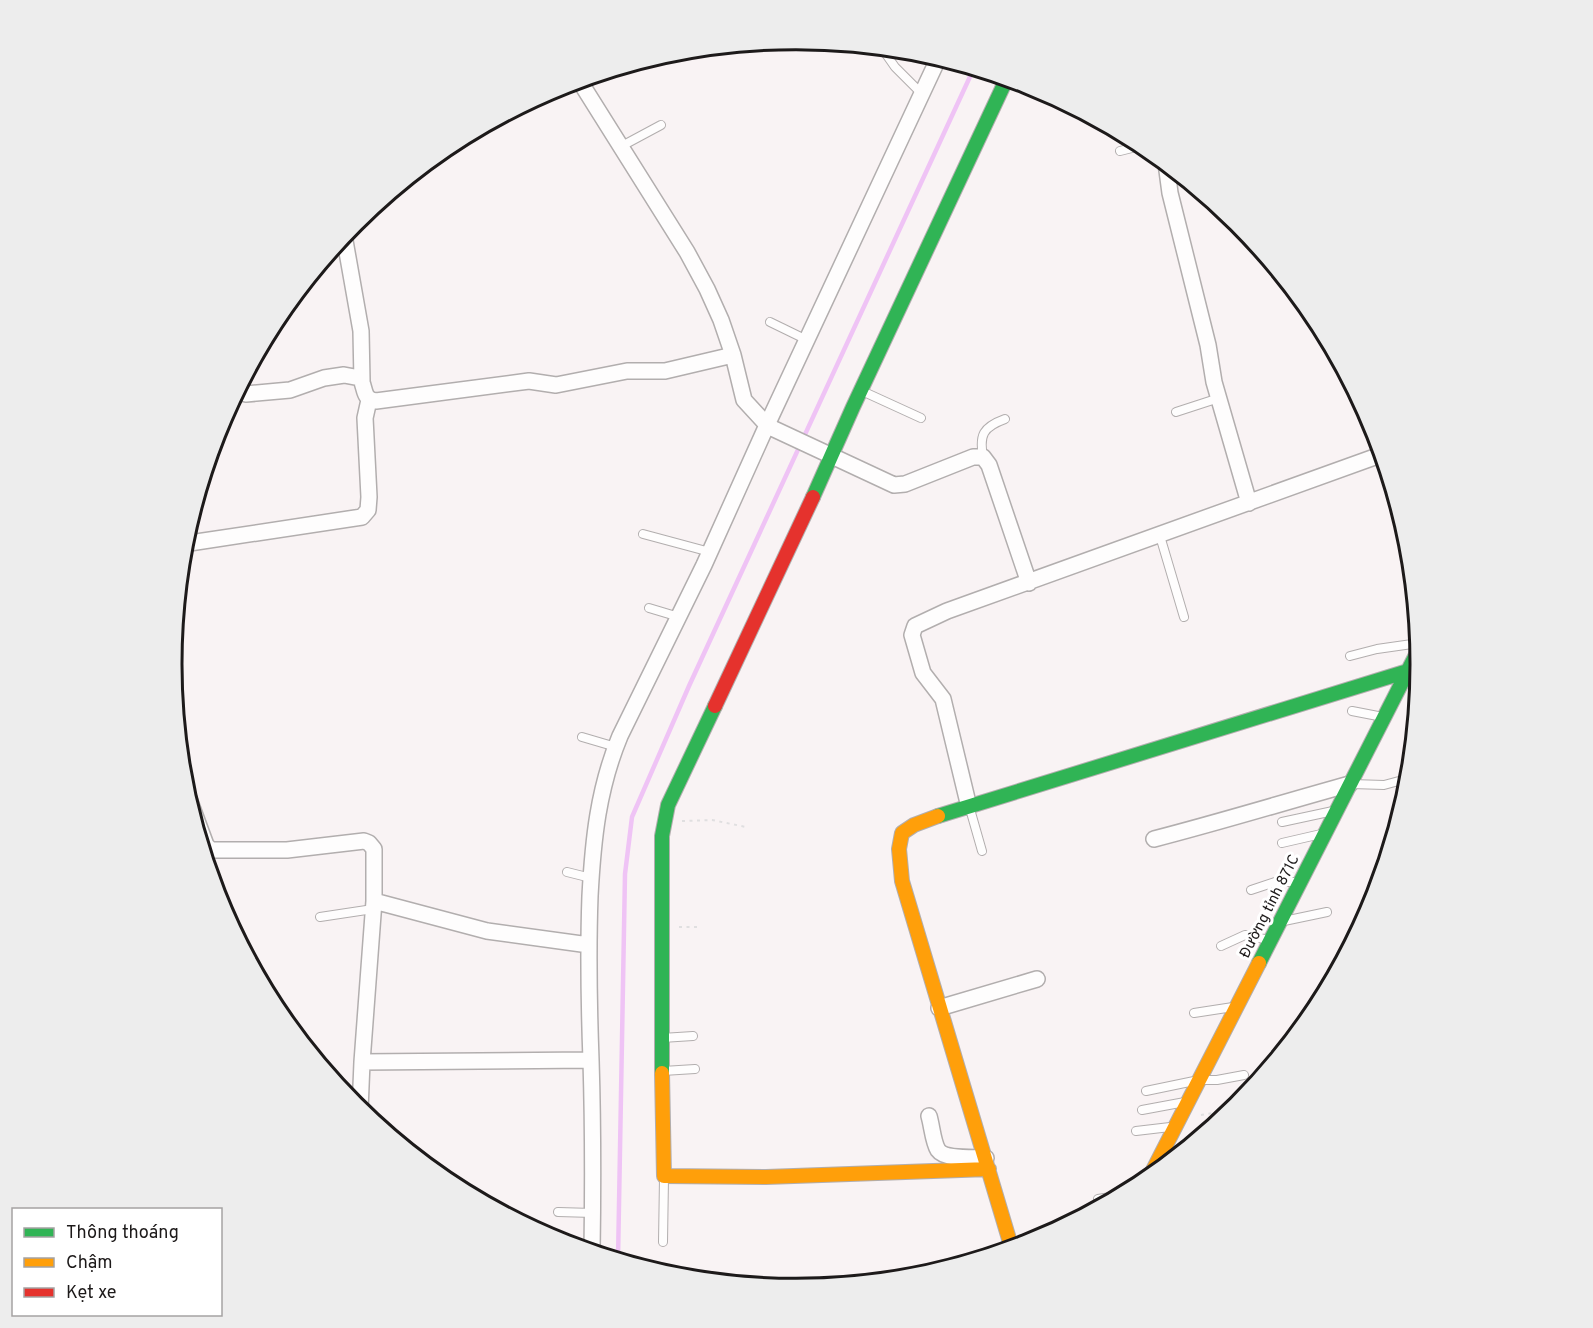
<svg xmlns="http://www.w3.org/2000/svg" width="1593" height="1328" font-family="Overpass,sans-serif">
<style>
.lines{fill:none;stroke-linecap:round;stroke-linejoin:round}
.stream{stroke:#efc3f5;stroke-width:4.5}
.lane-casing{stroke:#b2aeae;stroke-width:10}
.street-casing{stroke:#b2aeae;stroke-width:18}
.fast-casing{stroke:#b2aeae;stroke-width:16}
.slow-casing{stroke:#b2aeae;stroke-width:16}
.jam-casing{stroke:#b2aeae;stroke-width:16}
.path{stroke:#e0dfe0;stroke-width:2;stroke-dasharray:3 4.5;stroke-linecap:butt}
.lane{stroke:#fefdfd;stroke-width:8}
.street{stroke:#fefdfd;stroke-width:15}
.fast{stroke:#30b455;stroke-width:14}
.slow{stroke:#ff9f0a;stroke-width:14}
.jam{stroke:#e5322d;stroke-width:14}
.labels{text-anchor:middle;stroke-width:6;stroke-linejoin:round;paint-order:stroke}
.street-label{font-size:15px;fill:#1d1a1a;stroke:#fff}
.rim{fill:none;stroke:#1d1a1a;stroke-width:3}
</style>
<rect width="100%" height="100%" fill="#f9f3f4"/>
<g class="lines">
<!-- stream -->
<path class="stream" d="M 618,1260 L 625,874 L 632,817 L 689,686 L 974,68"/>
<!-- lane casing -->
<g class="lane-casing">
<path id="lane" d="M 881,47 L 895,67 L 922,94
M 620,147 L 661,125
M 1120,151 L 1144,145
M 770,322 L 807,340
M 862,391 L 921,418
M 1176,412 L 1219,398
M 983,457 C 979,435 983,427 1005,419
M 643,534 L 710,552
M 1160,536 L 1184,617
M 649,608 L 679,617
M 1350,656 L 1377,649 L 1419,643
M 1352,711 L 1383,717
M 582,737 L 616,747
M 1352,784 L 1384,785 L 1410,778
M 970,809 L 982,851
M 1282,822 L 1333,811
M 1282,843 L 1321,834
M 567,872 L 591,878
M 1251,890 L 1275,882 L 1296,882
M 320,917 L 373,909
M 1284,921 L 1327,912
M 1221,946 L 1245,935 L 1269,940
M 1194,1013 L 1233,1007
M 662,1038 L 693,1036
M 663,1071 L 695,1069
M 1146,1091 L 1199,1080 L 1217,1080 L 1244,1075
M 1142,1110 L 1185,1102
M 1136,1131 L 1170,1127
M 1098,1199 L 1123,1195
M 558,1212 L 593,1213
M 663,1242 L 664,1178"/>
</g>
<!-- street casing -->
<g class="street-casing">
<path id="street" d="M 579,80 L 687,252 L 707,289 L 721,320 L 733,355 L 744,400 L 767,425 L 774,429 L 894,485 L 905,484 L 973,457 L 983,457 L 989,465 L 1029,583
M 1166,163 L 1170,193 L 1208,345 L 1214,382 L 1249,503
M 344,235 L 361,331 L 362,381
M 237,392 L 246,394 L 290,390 L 324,378 L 344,375 L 360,378 C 366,388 362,399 376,401 L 529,381 L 556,385 L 627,371 L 665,371 L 733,355
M 183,544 L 362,517 L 368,510 L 369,497 L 365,418 L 369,400
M 183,783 L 206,845 L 211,850 L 287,850 L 364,841 L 369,843 L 374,849 L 374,901 L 362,1062 L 360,1110
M 969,807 L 943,699 L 923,673 L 912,635 L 915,626 L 947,611 L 1383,454
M 1154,839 C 1220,822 1285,802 1350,784
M 374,901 L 487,931 L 589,945
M 939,1008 L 1037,979
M 362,1062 L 591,1060
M 929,1116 C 932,1126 933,1142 938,1150 C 945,1160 974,1157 986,1158
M 592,1252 C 593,1188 593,1124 591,1060 C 589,1006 588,951 590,896 C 593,840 598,789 620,736 L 704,565 L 767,425 L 939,57"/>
</g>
<!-- fast casing -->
<g class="fast-casing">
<path id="fast" d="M 813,497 L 853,407 L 1007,78
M 938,816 L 1408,671
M 1259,963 L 1420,647
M 662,1073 L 662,836 L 668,805 L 715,706"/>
</g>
<!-- slow casing -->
<g class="slow-casing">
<path id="slow" d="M 938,816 L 914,825 L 902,833 L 899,849 L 902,881 L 1012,1249
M 662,1073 L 664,1176 L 766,1177 L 989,1169
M 1148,1180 L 1259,963"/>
</g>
<!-- jam casing -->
<g class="jam-casing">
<path id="jam" d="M 715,706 L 813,497"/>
</g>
<!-- path -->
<path class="path" d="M 682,821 L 712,820 L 746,827
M 679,927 L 701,927
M 1201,1115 L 1235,1109"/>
<!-- lane -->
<use href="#lane" class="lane"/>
<!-- street -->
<use href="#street" class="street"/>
<!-- fast -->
<use href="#fast" class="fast"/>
<!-- slow -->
<use href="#slow" class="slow"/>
<!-- jam -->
<use href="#jam" class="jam"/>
</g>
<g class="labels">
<!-- street labels -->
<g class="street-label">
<text transform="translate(1269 906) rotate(-63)" y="5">Đường tỉnh 871C</text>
</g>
</g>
<!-- crop -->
<path d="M0 0H1593V1328H0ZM182 664a614 614 0 1 1 1228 0a614 614 0 1 1-1228 0Z" fill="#ededed" fill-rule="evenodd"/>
<path class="rim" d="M182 664a614 614 0 1 1 1228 0a614 614 0 1 1-1228 0Z"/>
<!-- legend -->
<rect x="12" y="1208" width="210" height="108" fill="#ffffff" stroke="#a5a3a3" stroke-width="1.5"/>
<rect x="24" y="1228" width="30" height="9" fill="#30b455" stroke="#a5a3a3" stroke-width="1.5"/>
<text x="66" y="1238" font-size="18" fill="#1d1a1a">Thông thoáng</text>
<rect x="24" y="1258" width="30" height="9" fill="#ff9f0a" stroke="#a5a3a3" stroke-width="1.5"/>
<text x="66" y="1268" font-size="18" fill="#1d1a1a">Chậm</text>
<rect x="24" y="1288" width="30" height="9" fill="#e5322d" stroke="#a5a3a3" stroke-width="1.5"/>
<text x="66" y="1298" font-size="18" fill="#1d1a1a">Kẹt xe</text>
</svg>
